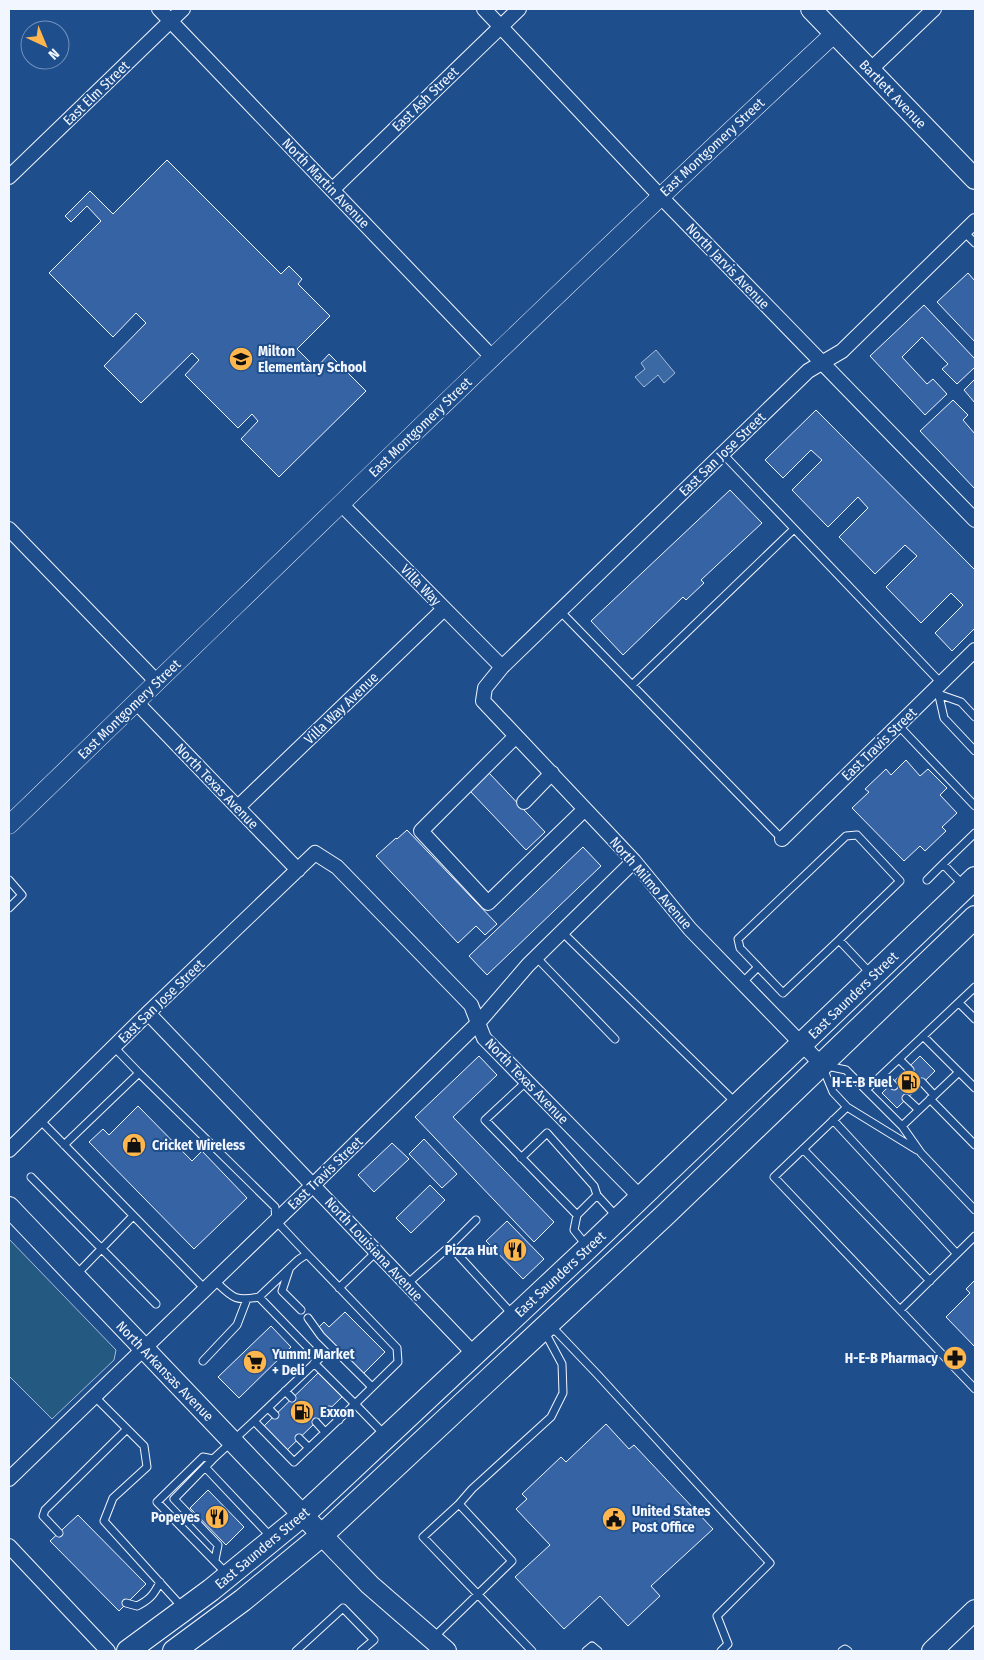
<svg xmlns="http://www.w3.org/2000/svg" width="984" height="1660" font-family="'Fira Sans Condensed',sans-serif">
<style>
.green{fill:#245a82;stroke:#a8bbd7}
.water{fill:#3b69a3;stroke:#a8bbd7}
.building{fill:#3563a3;stroke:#f2f6ff}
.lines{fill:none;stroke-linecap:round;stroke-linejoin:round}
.service-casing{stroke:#f2f6ff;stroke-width:9}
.minor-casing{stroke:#f2f6ff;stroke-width:16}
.tertiary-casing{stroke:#f2f6ff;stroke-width:19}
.secondary-casing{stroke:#f2f6ff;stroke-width:22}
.primary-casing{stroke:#f2f6ff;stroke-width:24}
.service{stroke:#1f4e8c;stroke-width:7}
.minor{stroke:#1f4e8c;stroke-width:14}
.tertiary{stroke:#1f4e8c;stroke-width:18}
.secondary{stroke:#1f4e8c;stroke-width:20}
.primary{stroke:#1f4e8c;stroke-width:22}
.labels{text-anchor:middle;stroke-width:4;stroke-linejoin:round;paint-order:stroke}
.street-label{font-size:14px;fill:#f2f6ff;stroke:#1f4e8c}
.poi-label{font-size:14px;font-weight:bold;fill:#f2f6ff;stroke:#1f4e8c;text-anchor:start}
</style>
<rect width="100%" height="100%" fill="#1f4e8c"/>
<!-- green -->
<path class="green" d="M 9,1239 L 116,1350 L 114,1360 L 52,1419 L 9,1376 Z"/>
<!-- water -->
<path class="water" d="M 656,350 L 675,373 L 664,383 L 658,375 L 644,387 L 635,377 L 645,369 L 641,363 Z"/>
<!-- building -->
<path class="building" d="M 167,160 L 281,274 L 289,266 L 302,279 L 298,284 L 330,316 L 297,349 L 316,368 L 329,354 L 366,391 L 279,477 L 241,439 L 258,421 L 252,414 L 238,428 L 185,375 L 199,360 L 192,353 L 141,403 L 104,366 L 146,323 L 136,313 L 113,337 L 49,273 L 101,221 L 87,206 L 71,222 L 65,216 L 90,191 L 113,214 Z
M 968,273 L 975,281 L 975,342 L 937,302 Z
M 924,305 L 975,359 L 975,367 L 957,384 L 942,369 L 948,364 L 922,337 L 902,357 L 927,384 L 933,379 L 947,394 L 925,415 L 870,356 Z
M 975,379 L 975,403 L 964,390 Z
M 953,400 L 968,415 L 963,420 L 975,434 L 975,489 L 920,431 Z
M 816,410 L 975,570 L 975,628 L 952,651 L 935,633 L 963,605 L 951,593 L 921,623 L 886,587 L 917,556 L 905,545 L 875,574 L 839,537 L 868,508 L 858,497 L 828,527 L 792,490 L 822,460 L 811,450 L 783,478 L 765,460 Z
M 730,490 L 762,523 L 701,580 L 704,583 L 686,600 L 683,597 L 623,655 L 591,621 Z
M 906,760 L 920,776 L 928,769 L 947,788 L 940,795 L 957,813 L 942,827 L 946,831 L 925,851 L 920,846 L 904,861 L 852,808 L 869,792 L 865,789 L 886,769 L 891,775 Z
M 489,773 L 545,832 L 526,850 L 470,791 Z
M 407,830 L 497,924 L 485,935 L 476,926 L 458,943 L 376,856 L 396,838 L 397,839 Z
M 583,847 L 601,866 L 487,975 L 469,956 Z
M 479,1056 L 497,1075 L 453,1117 L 554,1222 L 534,1242 L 415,1117 Z
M 920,1056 L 935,1071 L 897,1108 L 882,1093 Z
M 138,1106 L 192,1161 L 202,1151 L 247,1198 L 194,1249 L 89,1142 L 103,1129 L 109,1135 Z
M 424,1139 L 457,1174 L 442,1188 L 409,1154 Z
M 392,1143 L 409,1159 L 374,1192 L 358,1175 Z
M 430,1185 L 445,1200 L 411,1233 L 396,1218 Z
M 507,1221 L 544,1259 L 523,1279 L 486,1241 Z
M 975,1280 L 975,1347 L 946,1317 L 970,1293 L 966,1289 Z
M 345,1312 L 385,1352 L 363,1374 L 318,1328 L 324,1322 L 329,1327 Z
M 271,1326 L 291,1347 L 239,1398 L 218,1377 Z
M 318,1373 L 342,1397 L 287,1450 L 264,1426 Z
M 606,1424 L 629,1449 L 634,1445 L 713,1529 L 651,1586 L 660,1596 L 628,1626 L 600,1596 L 564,1629 L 515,1577 L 550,1545 L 516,1509 L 527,1499 L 522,1494 L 561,1457 L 566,1462 Z
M 208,1490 L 244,1527 L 226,1545 L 190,1508 Z
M 78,1515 L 146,1584 L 119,1611 L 50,1541 Z"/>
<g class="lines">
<!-- service casing -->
<g class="service-casing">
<path id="service" d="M 964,232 L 975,243
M 723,454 L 941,683
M 560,611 L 782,839
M 632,685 L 794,529
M 938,694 L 961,702 L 975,717
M 939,696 L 944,718 L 975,751
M 898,725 L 975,806
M 943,864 L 975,833
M 9,880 L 22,895 L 9,908
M 927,880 L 943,864 L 963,885
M 562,932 L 736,1103
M 839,940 L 783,993 L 740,948 L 738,939 L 846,836 L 857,835 L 900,881 L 839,940 L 871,974
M 536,957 L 615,1039
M 742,983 L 758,967
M 959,1003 L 975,1019
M 923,1036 L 975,1088
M 114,1047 L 139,1073
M 899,1059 L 910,1070
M 827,1066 L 846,1070 L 902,1126 L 921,1153 L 975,1210
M 823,1068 L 833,1092 L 847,1107 L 917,1150
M 883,1074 L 894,1086
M 527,1081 L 485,1120 L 577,1215 L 597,1195 L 617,1217
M 922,1082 L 934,1095
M 866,1090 L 975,987
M 906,1098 L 919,1110
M 930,1099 L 975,1145
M 847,1107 L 774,1177 L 900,1310
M 40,1120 L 205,1289
M 833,1120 L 957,1254
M 902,1126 L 959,1072
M 64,1145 L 139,1073 L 275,1207 L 276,1221 L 307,1254
M 803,1149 L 930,1281
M 521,1158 L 547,1133 L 594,1186 L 597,1195
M 31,1177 L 156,1304
M 577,1215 L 574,1230 L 586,1245
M 975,1236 L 900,1310 L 975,1389
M 450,1246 L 476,1220
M 289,1270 L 282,1291 L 301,1310
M 76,1275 L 133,1216
M 214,1280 C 232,1297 234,1302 259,1297
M 407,1284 L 450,1246 L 513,1315
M 339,1288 L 376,1252
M 308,1318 L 321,1336 L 372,1387
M 548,1329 L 557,1332 L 597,1374 L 770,1563 L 717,1616 L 728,1644 L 721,1651
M 203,1361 L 237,1325 L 247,1299
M 314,1363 L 355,1404 L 294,1462 L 254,1421 L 319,1359 L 259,1297 L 298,1260 L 307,1254 L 397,1348 L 398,1362 L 355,1404 L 385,1435
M 285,1391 L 292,1398
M 94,1396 L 144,1446 L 147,1467 L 113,1498 L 104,1521 L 183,1608
M 268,1408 L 275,1415
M 329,1410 L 339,1420
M 316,1422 L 325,1432
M 299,1438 L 309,1448
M 213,1459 L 174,1499 L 218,1545 L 215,1560
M 205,1467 L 272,1538
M 459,1504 L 423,1537 L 532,1651
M 59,1533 L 43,1516 L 45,1510 L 127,1429
M 226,1573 L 157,1502 L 203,1457 L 213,1459 L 254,1421
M 126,1603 L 137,1606 C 149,1600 154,1595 160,1582
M 434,1637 L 512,1561 L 459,1504 L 472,1489 L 551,1417 L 563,1393 L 562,1364 L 548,1338 L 546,1331
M 296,1651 L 343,1608 L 374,1640 L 361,1651
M 586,1651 L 592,1646 L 598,1651
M 842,1651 L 845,1649 L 848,1651"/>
</g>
<!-- minor casing -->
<g class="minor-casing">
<path id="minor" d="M 159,9 L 493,358
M 484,9 L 660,196 L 975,520
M 870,70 L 934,9
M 9,177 L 183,9
M 332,190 L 519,9
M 340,503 L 502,667
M 9,529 L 157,682
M 136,702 L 298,870
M 516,736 L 421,831 L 488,903 L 585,809
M 524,802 L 552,773
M 238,807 L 444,609
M 782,839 L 975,650
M 148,1013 L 475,1355
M 822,1065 L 690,929 L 634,861 L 483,701 L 485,688 L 502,667 L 808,371 L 842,351 L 975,221
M 9,1150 L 148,1013 L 315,853 L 337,867 L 471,1005 L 484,1038 L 641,1198
M 9,1479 L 313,1185 L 478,1023 L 528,965 L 634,861
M 9,1546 L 108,1651"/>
</g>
<!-- tertiary casing -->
<g class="tertiary-casing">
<path id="tertiary" d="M 9,825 C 283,561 555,293 835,33"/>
</g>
<!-- secondary casing -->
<g class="secondary-casing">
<path id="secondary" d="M 811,9 L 975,179
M 9,1207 L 339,1553 L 370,1585 L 446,1651
M 932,1651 L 975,1610"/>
</g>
<!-- primary casing -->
<g class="primary-casing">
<path id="primary" d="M 128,1651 L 211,1590 L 303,1515 L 589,1247 L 975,878
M 174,1651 L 243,1600 L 322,1535 L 665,1215 L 975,917"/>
</g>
<!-- service -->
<use href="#service" class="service"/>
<!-- minor -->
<use href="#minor" class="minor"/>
<!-- tertiary -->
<use href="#tertiary" class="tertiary"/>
<!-- secondary -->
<use href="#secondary" class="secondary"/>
<!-- primary -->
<use href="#primary" class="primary"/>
</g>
<!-- icons -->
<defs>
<g id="school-disc" transform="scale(1.25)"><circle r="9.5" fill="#ffb74d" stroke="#1f4e8c"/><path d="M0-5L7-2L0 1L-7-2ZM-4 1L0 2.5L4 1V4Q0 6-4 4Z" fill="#111"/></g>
<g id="fuel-disc" transform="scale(1.25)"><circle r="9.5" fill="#ffb74d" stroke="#1f4e8c"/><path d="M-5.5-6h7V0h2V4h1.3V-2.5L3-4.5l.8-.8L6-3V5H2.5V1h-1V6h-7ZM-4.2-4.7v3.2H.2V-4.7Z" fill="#111"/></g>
<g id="shop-disc" transform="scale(1.25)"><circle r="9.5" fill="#ffb74d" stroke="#1f4e8c"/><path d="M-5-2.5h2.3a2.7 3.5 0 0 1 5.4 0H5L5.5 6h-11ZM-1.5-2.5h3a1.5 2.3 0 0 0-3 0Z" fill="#111"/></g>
<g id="restaurant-disc" transform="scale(1.25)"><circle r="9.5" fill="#ffb74d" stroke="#1f4e8c"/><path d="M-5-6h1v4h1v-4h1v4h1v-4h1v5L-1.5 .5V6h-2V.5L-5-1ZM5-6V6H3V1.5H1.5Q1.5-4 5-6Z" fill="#111"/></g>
<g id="pharmacy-disc" transform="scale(1.25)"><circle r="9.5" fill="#ffb74d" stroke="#1f4e8c"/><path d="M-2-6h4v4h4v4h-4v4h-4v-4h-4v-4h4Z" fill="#111"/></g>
<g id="supermarket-disc" transform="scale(1.25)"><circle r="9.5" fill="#ffb74d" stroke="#1f4e8c"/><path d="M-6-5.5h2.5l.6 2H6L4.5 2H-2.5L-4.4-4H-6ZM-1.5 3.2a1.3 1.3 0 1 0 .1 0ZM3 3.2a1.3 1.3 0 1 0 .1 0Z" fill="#111"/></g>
<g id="civic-disc" transform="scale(1.25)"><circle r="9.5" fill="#ffb74d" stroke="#1f4e8c"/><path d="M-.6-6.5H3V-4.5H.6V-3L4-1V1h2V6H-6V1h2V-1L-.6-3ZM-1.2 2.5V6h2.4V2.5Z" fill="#111"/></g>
</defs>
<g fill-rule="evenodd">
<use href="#school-disc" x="241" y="359"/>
<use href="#fuel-disc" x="909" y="1082"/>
<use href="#shop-disc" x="134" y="1145"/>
<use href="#restaurant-disc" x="515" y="1250"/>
<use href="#pharmacy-disc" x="955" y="1358"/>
<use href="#supermarket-disc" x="255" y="1362"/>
<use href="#fuel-disc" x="302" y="1412"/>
<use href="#restaurant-disc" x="217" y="1517"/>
<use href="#civic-disc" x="614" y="1519"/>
</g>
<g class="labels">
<!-- street labels -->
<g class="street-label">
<text transform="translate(96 93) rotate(-44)" y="5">East Elm Street</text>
<text transform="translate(893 94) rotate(46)" y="5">Bartlett Avenue</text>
<text transform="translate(425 99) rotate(-44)" y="5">East Ash Street</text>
<text transform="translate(712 147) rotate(-43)" y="5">East Montgomery Street</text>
<text transform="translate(326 183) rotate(46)" y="5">North Martin Avenue</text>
<text transform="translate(728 266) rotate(46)" y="5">North Jarvis Avenue</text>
<text transform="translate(420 427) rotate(-44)" y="5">East Montgomery Street</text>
<text transform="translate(722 454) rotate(-44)" y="5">East San Jose Street</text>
<text transform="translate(421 585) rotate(46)" y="5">Villa Way</text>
<text transform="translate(341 708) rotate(-44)" y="5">Villa Way Avenue</text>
<text transform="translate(129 709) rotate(-44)" y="5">East Montgomery Street</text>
<text transform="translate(879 744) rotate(-44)" y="5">East Travis Street</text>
<text transform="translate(217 786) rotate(46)" y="5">North Texas Avenue</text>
<text transform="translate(651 883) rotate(49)" y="5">North Milmo Avenue</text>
<text transform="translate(853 995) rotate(-44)" y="5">East Saunders Street</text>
<text transform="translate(161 1001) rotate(-44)" y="5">East San Jose Street</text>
<text transform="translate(527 1081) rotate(46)" y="5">North Texas Avenue</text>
<text transform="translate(325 1173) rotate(-44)" y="5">East Travis Street</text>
<text transform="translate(374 1249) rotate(47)" y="5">North Louisiana Avenue</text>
<text transform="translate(560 1274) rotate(-43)" y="5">East Saunders Street</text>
<text transform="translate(165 1371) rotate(46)" y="5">North Arkansas Avenue</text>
<text transform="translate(262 1548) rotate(-40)" y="5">East Saunders Street</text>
</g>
<!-- poi labels -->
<g class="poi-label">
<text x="258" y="356">Milton<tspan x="258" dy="16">Elementary School</tspan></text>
<text x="892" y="1087" text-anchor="end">H-E-B Fuel</text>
<text x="152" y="1150">Cricket Wireless</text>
<text x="498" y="1255" text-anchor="end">Pizza Hut</text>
<text x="272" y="1359">Yumm! Market<tspan x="272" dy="16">+ Deli</tspan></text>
<text x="938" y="1363" text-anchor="end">H-E-B Pharmacy</text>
<text x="320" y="1417">Exxon</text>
<text x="632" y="1516">United States<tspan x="632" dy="16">Post Office</tspan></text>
<text x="200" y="1522" text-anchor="end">Popeyes</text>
</g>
</g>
<!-- border -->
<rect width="984" height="1660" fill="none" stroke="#f2f6ff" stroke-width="20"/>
<!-- north arrow -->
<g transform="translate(45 45) rotate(136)"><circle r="24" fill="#1f4e8c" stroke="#7391ba"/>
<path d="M0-4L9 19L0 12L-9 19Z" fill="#ffb74d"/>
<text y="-8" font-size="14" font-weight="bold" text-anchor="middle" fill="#f2f6ff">N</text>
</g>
</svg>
